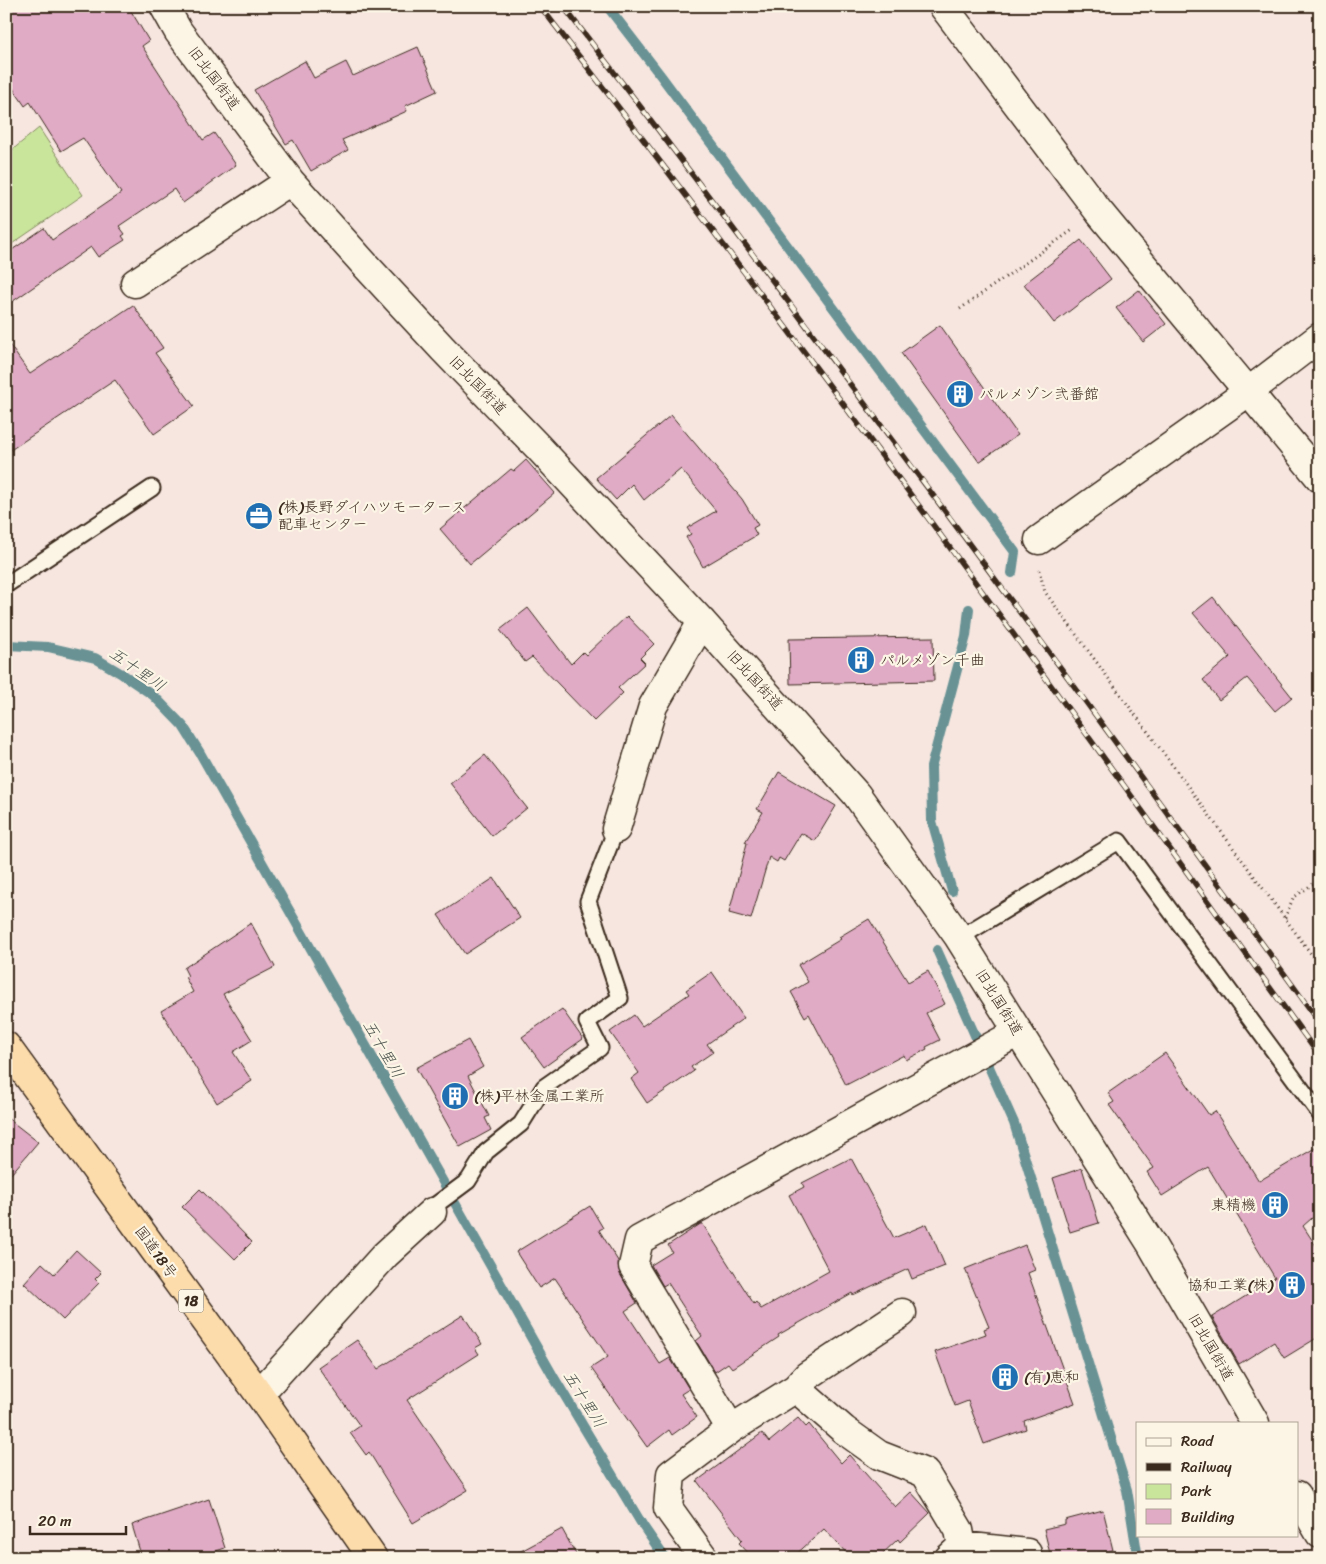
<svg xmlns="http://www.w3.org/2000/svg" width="1326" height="1564" font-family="Sriracha,'Klee One',sans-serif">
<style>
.green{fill:#c9e59c;stroke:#82885d}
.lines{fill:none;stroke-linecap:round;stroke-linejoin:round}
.stream{stroke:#699294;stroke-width:10}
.building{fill:#e0abc5;stroke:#3b2a1e}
.service-casing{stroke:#3b2a1e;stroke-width:19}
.minor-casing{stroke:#3b2a1e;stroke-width:31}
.trunk-casing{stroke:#3b2a1e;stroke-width:31}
.path{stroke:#3b2a1e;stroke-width:3;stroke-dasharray:1 4;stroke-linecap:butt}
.service{stroke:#fcf5e5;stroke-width:15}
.minor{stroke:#fcf5e5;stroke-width:28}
.trunk{stroke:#fddcac;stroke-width:28}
.rail-casing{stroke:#3b2a1e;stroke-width:5.5}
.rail{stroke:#fcf5e5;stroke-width:4;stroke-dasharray:11;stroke-linecap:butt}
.labels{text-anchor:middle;stroke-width:4.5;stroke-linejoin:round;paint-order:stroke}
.shield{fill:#fcf5e5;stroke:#75675a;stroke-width:1}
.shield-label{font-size:14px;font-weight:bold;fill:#3b2a1e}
.street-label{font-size:15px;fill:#3b2a1e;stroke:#fcf5e5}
.poi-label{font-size:15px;fill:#3b2a1e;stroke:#fcf5e5;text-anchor:start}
.water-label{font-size:16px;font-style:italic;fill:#4e554f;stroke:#fcf5e5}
</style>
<rect width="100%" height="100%" fill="#f6e6df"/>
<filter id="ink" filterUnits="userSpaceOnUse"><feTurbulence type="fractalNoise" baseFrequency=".02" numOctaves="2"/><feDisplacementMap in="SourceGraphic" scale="10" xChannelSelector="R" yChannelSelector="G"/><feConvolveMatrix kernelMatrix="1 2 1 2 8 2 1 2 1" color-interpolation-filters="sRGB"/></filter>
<g filter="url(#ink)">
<!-- green -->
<path class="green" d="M 39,128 L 83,195 L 6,248 L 6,155 Z"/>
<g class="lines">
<!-- stream -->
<path class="stream" d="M 607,6 L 661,76 L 1015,552 L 1012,573
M 6,645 L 48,647 L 95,658 L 122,674 L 153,695 L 183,726 L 200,753 L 553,1376 L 643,1526 L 665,1558
M 952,891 L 932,821 L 931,767 L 966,636 L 969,609
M 937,950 L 1014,1123 L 1127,1490 L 1138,1558"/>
</g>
<!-- building -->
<path class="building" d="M 6,6 L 128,6 L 149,41 L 142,46 L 203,140 L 214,133 L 236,165 L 183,203 L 174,189 L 119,226 L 125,234 L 122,236 L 125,240 L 98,257 L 91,247 L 6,306 L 6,254 L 44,228 L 52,240 L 121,193 L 83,138 L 61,151 L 30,102 L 25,106 L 6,78 Z
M 418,47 L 437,91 L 405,106 L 407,111 L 342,140 L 348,150 L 311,171 L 293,140 L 286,144 L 254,90 L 305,61 L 314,78 L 346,62 L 353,76 Z
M 1081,240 L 1111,279 L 1054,323 L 1024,284 Z
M 1139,290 L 1166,324 L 1143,342 L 1116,308 Z
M 133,305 L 163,348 L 155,353 L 194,406 L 154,434 L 115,380 L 6,453 L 6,340 L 30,374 Z
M 940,325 L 1018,435 L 979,462 L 901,353 Z
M 671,415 L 742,499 L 758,525 L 753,528 L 757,535 L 703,567 L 686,537 L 691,534 L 687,528 L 716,511 L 681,469 L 644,500 L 632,484 L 616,500 L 596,478 Z
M 526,460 L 555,493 L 470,564 L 440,529 L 511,469 L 514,471 Z
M 1213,597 L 1292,697 L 1275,711 L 1247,678 L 1219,700 L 1203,680 L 1230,657 L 1193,613 Z
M 528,608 L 571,664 L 583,652 L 586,655 L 627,616 L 654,644 L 640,658 L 645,663 L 618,688 L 623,693 L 594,721 L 532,657 L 525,662 L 500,630 Z
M 933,637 L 934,681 L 790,684 L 789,639 Z
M 485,755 L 527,808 L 492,836 L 450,783 Z
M 779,772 L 836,806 L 815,841 L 801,833 L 784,861 L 779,858 L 777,862 L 769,857 L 751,919 L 729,913 L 747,843 L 745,842 L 763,812 L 757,809 Z
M 494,878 L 520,918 L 465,954 L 438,915 Z
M 869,919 L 908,982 L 928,971 L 945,1004 L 926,1013 L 940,1040 L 926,1047 L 927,1049 L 906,1060 L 904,1055 L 846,1085 L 809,1014 L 805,1017 L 791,992 L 808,982 L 798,965 L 841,939 L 839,937 Z
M 251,923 L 275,967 L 223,994 L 252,1040 L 233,1052 L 252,1081 L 217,1103 L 161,1011 L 193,992 L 185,977 L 188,976 L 184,968 Z
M 712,972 L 744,1018 L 707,1044 L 713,1052 L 691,1067 L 694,1071 L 647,1103 L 631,1079 L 639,1073 L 610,1032 L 634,1015 L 642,1026 L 689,994 L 686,990 Z
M 562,1009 L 583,1039 L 544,1067 L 522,1037 Z
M 468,1040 L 483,1067 L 468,1076 L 489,1116 L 485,1118 L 491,1130 L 460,1147 L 416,1068 Z
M 1165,1053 L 1209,1115 L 1215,1111 L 1259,1181 L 1320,1145 L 1320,1211 L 1303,1226 L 1320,1252 L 1320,1336 L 1284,1358 L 1274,1342 L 1239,1364 L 1212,1317 L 1275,1278 L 1208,1167 L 1162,1196 L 1147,1172 L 1154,1168 L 1109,1105 L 1114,1102 L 1108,1093 Z
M 6,1117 L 38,1142 L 6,1180 Z
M 851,1158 L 894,1238 L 927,1224 L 945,1266 L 912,1279 L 908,1269 L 853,1295 L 852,1293 L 778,1335 L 779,1337 L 732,1368 L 728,1363 L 715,1372 L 696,1341 L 702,1336 L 668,1283 L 663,1286 L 651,1265 L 672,1252 L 668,1245 L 702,1223 L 754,1304 L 756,1302 L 761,1309 L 829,1271 L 789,1195 L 804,1187 L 802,1183 Z
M 1082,1168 L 1099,1223 L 1070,1232 L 1053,1178 Z
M 200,1189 L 252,1242 L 235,1259 L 182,1207 Z
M 590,1206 L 603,1228 L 599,1230 L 618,1261 L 620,1274 L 637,1303 L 625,1311 L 660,1364 L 670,1358 L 689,1389 L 681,1394 L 697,1417 L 672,1435 L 669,1430 L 647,1447 L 591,1368 L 608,1357 L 555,1278 L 539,1288 L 516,1252 Z
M 1025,1245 L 1035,1270 L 1028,1273 L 1075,1403 L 1024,1421 L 1026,1429 L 984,1444 L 968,1401 L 955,1406 L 935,1352 L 986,1334 L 984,1329 L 989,1327 L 965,1269 Z
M 76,1250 L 101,1273 L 95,1279 L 99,1283 L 63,1320 L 24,1283 L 42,1263 L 54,1274 Z
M 463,1315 L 482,1344 L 475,1348 L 479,1354 L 407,1400 L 468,1490 L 413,1523 L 369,1452 L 366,1455 L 350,1433 L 360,1426 L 318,1367 L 357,1340 L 378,1369 Z
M 798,1418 L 806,1427 L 809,1424 L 841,1463 L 849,1455 L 895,1507 L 911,1492 L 930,1513 L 900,1542 L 898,1539 L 878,1558 L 851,1558 L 824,1529 L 792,1558 L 753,1558 L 739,1543 L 742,1540 L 697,1481 L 762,1433 L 769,1442 Z
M 209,1499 L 225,1548 L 196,1558 L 142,1558 L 132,1525 Z
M 1103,1510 L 1113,1550 L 1096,1554 L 1097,1558 L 1051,1558 L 1044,1529 L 1065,1524 L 1065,1520 Z
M 562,1529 L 578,1558 L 508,1558 Z"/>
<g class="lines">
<!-- service casing -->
<g class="service-casing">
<path id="service" d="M 6,585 L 152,488
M 959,938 L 1119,841 L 1320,1114
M 432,1212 L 437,1204 L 468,1181 L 486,1152 L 521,1124 L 544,1087 L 600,1048 L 587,1022 L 620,998 L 588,901 L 616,829"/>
</g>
<!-- minor casing -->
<g class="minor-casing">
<path id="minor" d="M 164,6 L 178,31 L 290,181 L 367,267 L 443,349 L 538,447 L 702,622 L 856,794 L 958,936 L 1150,1242 L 1255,1423
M 943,6 L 1099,212 L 1320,478
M 135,283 L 290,181
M 1039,540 L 1248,392 L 1320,337
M 616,829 L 653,706 L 702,622
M 796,1388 L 807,1376 L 902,1313
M 259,1394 L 385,1255 L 432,1212
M 731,1429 L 633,1266 L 639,1240 L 1018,1032
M 1297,1495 L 1320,1534
M 704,1558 L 668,1508 L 671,1474 L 731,1429 L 796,1388 L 844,1430 L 879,1455 L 925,1473 L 959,1530 L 962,1546
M 949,1558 L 962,1546 L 1027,1553 L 1027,1558"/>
</g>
<!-- trunk casing -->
<g class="trunk-casing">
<path id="trunk" d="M 6,1046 L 259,1394 L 373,1558"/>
</g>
<!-- path -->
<path class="path" d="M 960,309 L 1074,229
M 1039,570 L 1045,592 L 1320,966
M 1285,918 L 1293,898 L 1320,879"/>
<!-- service -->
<use href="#service" class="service"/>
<!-- minor -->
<use href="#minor" class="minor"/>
<!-- trunk -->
<use href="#trunk" class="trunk"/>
<!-- rail casing -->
<g class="rail-casing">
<path id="rail" d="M 540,6 C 808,350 1065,702 1320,1057
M 563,6 C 822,341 1072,681 1320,1023"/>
</g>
<!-- rail -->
<use href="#rail" class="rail"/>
</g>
</g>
<!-- icons -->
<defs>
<g id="building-disc" transform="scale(1.4375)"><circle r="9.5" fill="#1f6fb2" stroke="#fcf5e5"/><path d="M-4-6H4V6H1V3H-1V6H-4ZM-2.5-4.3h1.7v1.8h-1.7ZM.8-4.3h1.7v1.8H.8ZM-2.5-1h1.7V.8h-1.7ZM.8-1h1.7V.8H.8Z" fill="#fff"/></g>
<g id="office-disc" transform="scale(1.4375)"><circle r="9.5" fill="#1f6fb2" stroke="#fcf5e5"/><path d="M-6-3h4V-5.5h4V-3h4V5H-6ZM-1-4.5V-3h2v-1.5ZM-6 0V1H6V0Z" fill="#fff"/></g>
</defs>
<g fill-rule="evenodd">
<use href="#building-disc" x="960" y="394"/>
<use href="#office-disc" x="259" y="516"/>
<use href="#building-disc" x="861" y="660"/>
<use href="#building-disc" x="455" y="1096"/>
<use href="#building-disc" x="1275" y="1205"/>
<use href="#building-disc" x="1292" y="1285"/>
<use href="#building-disc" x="1005" y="1377"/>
</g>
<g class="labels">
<!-- shield labels -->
<rect class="shield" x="178.5" y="1289.5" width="25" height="23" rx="4"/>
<g class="shield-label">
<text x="191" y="1306">18</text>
</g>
<!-- street labels -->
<g class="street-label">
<text transform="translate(214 78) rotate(53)" y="5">旧北国街道</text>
<text transform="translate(478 385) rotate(46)" y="5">旧北国街道</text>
<text transform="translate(755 680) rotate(48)" y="5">旧北国街道</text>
<text transform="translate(999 1002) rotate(58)" y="5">旧北国街道</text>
<text transform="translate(156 1252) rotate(54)" y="5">国道18号</text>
<text transform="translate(1211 1347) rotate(60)" y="5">旧北国街道</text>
</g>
<!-- poi labels -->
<g class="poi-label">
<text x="979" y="399">パルメゾン弐番館</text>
<text x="278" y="512">(株)長野ダイハツモータース<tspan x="278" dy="17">配車センター</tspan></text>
<text x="880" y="665">パルメゾン千曲</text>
<text x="474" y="1101">(株)平林金属工業所</text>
<text x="1256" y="1210" text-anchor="end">東精機</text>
<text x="1273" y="1290" text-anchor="end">協和工業(株)</text>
<text x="1024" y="1382">(有)恵和</text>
</g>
<!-- water labels -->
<g class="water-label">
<text transform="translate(138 669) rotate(35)" y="6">五十里川</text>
<text transform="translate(384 1049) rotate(60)" y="6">五十里川</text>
<text transform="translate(585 1399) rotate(58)" y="6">五十里川</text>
</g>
</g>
<!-- margin -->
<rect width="1326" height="1564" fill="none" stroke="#fcf5e5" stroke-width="25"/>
<rect x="12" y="12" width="1301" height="1539" fill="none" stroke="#3b2a1e" stroke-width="2" filter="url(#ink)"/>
<!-- legend -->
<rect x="1136" y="1422" width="162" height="115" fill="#fcf5e5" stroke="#afa495"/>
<rect x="1146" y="1438" width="25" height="8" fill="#fcf5e5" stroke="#afa495"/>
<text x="1181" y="1446" font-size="15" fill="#3b2a1e">Road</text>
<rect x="1146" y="1463" width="25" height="8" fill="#3b2a1e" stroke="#afa495"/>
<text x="1181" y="1472" font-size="15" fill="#3b2a1e">Railway</text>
<rect x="1146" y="1484" width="25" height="15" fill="#c9e59c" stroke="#afa495"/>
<text x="1181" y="1496" font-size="15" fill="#3b2a1e">Park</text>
<rect x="1146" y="1509" width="25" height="15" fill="#e0abc5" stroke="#afa495"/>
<text x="1181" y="1522" font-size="15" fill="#3b2a1e">Building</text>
<!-- scale -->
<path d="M30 1526v8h96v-8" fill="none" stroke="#3b2a1e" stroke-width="2.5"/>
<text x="38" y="1526" font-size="15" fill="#3b2a1e" stroke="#fcf5e5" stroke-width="4" paint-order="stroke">20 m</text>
</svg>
